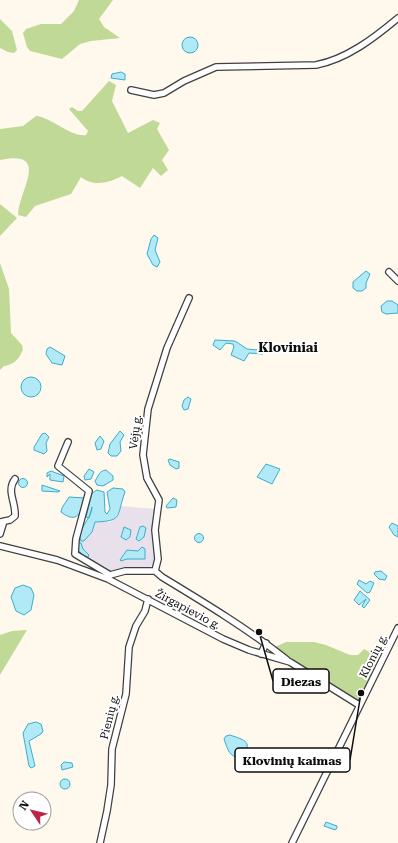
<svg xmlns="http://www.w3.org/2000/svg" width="398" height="843" font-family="'Roboto Serif',serif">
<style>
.industrial{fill:#e8e1ec}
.forest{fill:#c1d996}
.water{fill:#b2e9f6;stroke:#39aecc}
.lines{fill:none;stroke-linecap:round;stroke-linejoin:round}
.minor-casing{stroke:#404040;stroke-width:8}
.minor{stroke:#fff;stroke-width:5.5}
.labels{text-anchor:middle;stroke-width:4;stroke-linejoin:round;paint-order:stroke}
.street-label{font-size:11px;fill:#0d0d0d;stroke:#fff}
.quarter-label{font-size:13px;font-weight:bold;fill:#0d0d0d;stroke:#fff}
.leader{fill:none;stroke:#0d0d0d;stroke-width:1.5}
.callout-dot{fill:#0d0d0d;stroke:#fff;stroke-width:1.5}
.callout{fill:#fff;stroke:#0d0d0d;stroke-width:1.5}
.callout-label{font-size:12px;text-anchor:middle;font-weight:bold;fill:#0d0d0d}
</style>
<rect width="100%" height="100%" fill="#fff8ec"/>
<!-- industrial -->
<path class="industrial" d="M 120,506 L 156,509 L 156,559 L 153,565 L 149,568 L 110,572 L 77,552 L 78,539 L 81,541 L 93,529 L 95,522 L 110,522 L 119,515 Z"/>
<!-- forest -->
<path class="forest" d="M 79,0 L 113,0 L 99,19 L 104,27 L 120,38 L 91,41 L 80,44 L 62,59 L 30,51 L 27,47 L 23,33 L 26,29 L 41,24 L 61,24 L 74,11 Z
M 0,19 L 12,31 L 17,50 L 14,53 L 8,52 L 0,48 Z
M 109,81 L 116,85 L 112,101 L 128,133 L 153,120 L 160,123 L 157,129 L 169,150 L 162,160 L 168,170 L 161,176 L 153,168 L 140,188 L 122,176 C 109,183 93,187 81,177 L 71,194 L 35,206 L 26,217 L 18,215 C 18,192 52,149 0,160 L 0,129 L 23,126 L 36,116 C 51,117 72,138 86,135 L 88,131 L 69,109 L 72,107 L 78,111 L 82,111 Z
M 0,204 L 17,218 L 0,236 Z
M 0,263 L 9,289 L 11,333 L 22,345 L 23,350 C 18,360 15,364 4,366 L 0,370 Z
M 27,630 L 0,675 L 0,635 L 12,631 Z
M 286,642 L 314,642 L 326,645 L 350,655 L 358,655 L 364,649 L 382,659 L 358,700 L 354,700 L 300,666 L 275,647 Z"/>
<!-- water -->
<path class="water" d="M182 45a8 8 0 1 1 16 0a8 8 0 1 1-16 0Z
M 121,72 L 125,74 L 125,80 L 111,78 L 112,74 Z
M 154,235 L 158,238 L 155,250 L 160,262 L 157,267 L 153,265 L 147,254 L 151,239 Z
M 366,271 L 370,274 L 366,283 L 366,288 L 362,291 L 357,291 L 353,288 L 353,282 Z
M 387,301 L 392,301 L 398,305 L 398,313 L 386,314 L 382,312 L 381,306 Z
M 215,340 L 235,341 L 247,349 L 258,350 L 264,353 L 263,354 L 249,353 L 244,361 L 231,355 L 234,347 L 233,344 L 226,343 L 220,350 L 213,345 Z
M 50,347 L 65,356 L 62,365 L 52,363 L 46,354 L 47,349 Z
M21 387a10 10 0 1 1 20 0a10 10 0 1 1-20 0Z
M 188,397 L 191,399 L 188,409 L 184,410 L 182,406 L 184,400 Z
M 120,431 L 124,435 L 120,442 L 121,451 L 117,456 L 111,456 L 108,453 L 110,444 Z
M 45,433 L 49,437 L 46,443 L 47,451 L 44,454 L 34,450 L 34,447 L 42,434 Z
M 100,436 L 104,441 L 101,449 L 97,450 L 95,443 Z
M 170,459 L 179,462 L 179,468 L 176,469 L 170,465 L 168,460 Z
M 266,464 L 280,469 L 272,484 L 257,477 Z
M 89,469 L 94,472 L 91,479 L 85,480 L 84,476 Z
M 106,470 L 113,476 L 113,480 L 103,486 L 97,485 L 95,481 C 99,475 99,471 106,470 Z
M 51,471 L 64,476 L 63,482 L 50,480 L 50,474 L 47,477 L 47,473 Z
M18.5 483a4.5 4.5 0 1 1 9 0a4.5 4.5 0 1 1-9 0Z
M 42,485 L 60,491 L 58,492 L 42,491 Z
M 113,488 L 123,489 L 125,492 C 116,516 124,521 95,522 L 92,532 L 84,541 L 81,541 C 76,529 92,519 92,507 L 89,518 L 86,517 L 92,493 L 97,490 L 104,492 L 105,512 L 107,514 L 110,509 L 107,492 Z
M 69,497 L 84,498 C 81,512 78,525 61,512 L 62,508 Z
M 173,498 L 177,500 L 176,507 L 167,508 L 166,506 Z
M 392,523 L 398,526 L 398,537 L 394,535 L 389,527 Z
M 143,526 L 146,528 L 144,537 L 139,541 L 136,539 L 140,527 Z
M 124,527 L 131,530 L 130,537 L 126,540 L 121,537 Z
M194.5 538a4.5 4.5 0 1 1 9 0a4.5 4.5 0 1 1-9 0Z
M 78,542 L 81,543 L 83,549 L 89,555 L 88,557 L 86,558 L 77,549 Z
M 142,547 L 145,549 L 145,559 L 127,559 L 121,561 L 120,560 L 127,550 L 138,551 Z
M 381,571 L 387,576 L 385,580 L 379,579 L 374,574 L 375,572 Z
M 359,580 L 366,584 L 370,581 L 374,583 L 370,592 L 367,593 L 357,584 Z
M 23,585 L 31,588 L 34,595 L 31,610 L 24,615 L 16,611 L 11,597 L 15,588 Z
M 360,591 L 370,600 L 364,608 L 362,606 L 366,599 L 359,605 L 354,600 Z
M 36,722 L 41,724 L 43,731 L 41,734 L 29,741 L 35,766 L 31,768 L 29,766 L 23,733 L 28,724 Z
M 230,735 C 245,740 254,742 241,758 C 229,757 228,750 224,739 L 226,736 Z
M 64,762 L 72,763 L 73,767 L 62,770 L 61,765 Z
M60 784a5 5 0 1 1 10 0a5 5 0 1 1-10 0Z
M 326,822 L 337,826 L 337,828 L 335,830 L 324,826 Z"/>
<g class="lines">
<!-- minor casing -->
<g class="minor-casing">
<path id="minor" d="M 131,90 L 154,95 L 164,93 L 184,81 L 216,67 L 316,65 C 347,59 374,38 398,18
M 389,272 L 398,281
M 68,442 L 58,466 L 89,491 L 76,539 L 75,554 L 110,575
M 0,522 L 10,520 L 15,516 C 16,502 6,491 15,479
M 0,534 L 4,521
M 0,546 L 57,560 L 108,579 L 223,639 L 249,650 L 290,662 L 359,705
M 155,571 L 158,559 L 155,530 L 159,500 L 147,478 L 143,455 L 148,409 L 167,348 L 189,298
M 155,571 L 162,577 C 205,603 248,629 287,660
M 109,577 L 110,575 L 125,571 L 155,571
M 261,654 L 266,643
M 100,843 L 107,811 L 111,785 L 112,749 L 126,694 L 129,647 L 136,626 L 145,611 L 148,599
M 292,843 L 398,628"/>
</g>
<!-- minor -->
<use href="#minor" class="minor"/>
</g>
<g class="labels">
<!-- street labels -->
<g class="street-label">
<text transform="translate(135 432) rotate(-83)" y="4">Vėjų g.</text>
<text transform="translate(188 609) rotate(28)" y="4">Žirgapievio g.</text>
<text transform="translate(373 656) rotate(-63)" y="4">Klonių g.</text>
<text transform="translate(109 717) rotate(-76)" y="4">Pienių g.</text>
</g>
<!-- quarter labels -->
<g class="quarter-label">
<text x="288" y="352">Kloviniai</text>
</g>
</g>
<!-- callouts -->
<path class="leader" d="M259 632L273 681M361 693L350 760"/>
<g class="callout-dot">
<circle cx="259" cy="632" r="4"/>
<circle cx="361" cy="693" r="4"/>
</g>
<g class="callout">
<rect x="273" y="669" width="56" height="24" rx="4"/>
<rect x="235" y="748" width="115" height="24" rx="4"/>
</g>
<g class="callout-label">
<text x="301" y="686">Diezas</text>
<text x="292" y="765">Klovinių kaimas</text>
</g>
<!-- north arrow -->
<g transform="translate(32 811) rotate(305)"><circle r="19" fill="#ffffff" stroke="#9e9e9e"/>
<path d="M0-3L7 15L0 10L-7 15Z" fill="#bc2549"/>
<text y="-6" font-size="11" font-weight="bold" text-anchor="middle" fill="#0d0d0d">N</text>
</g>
</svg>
